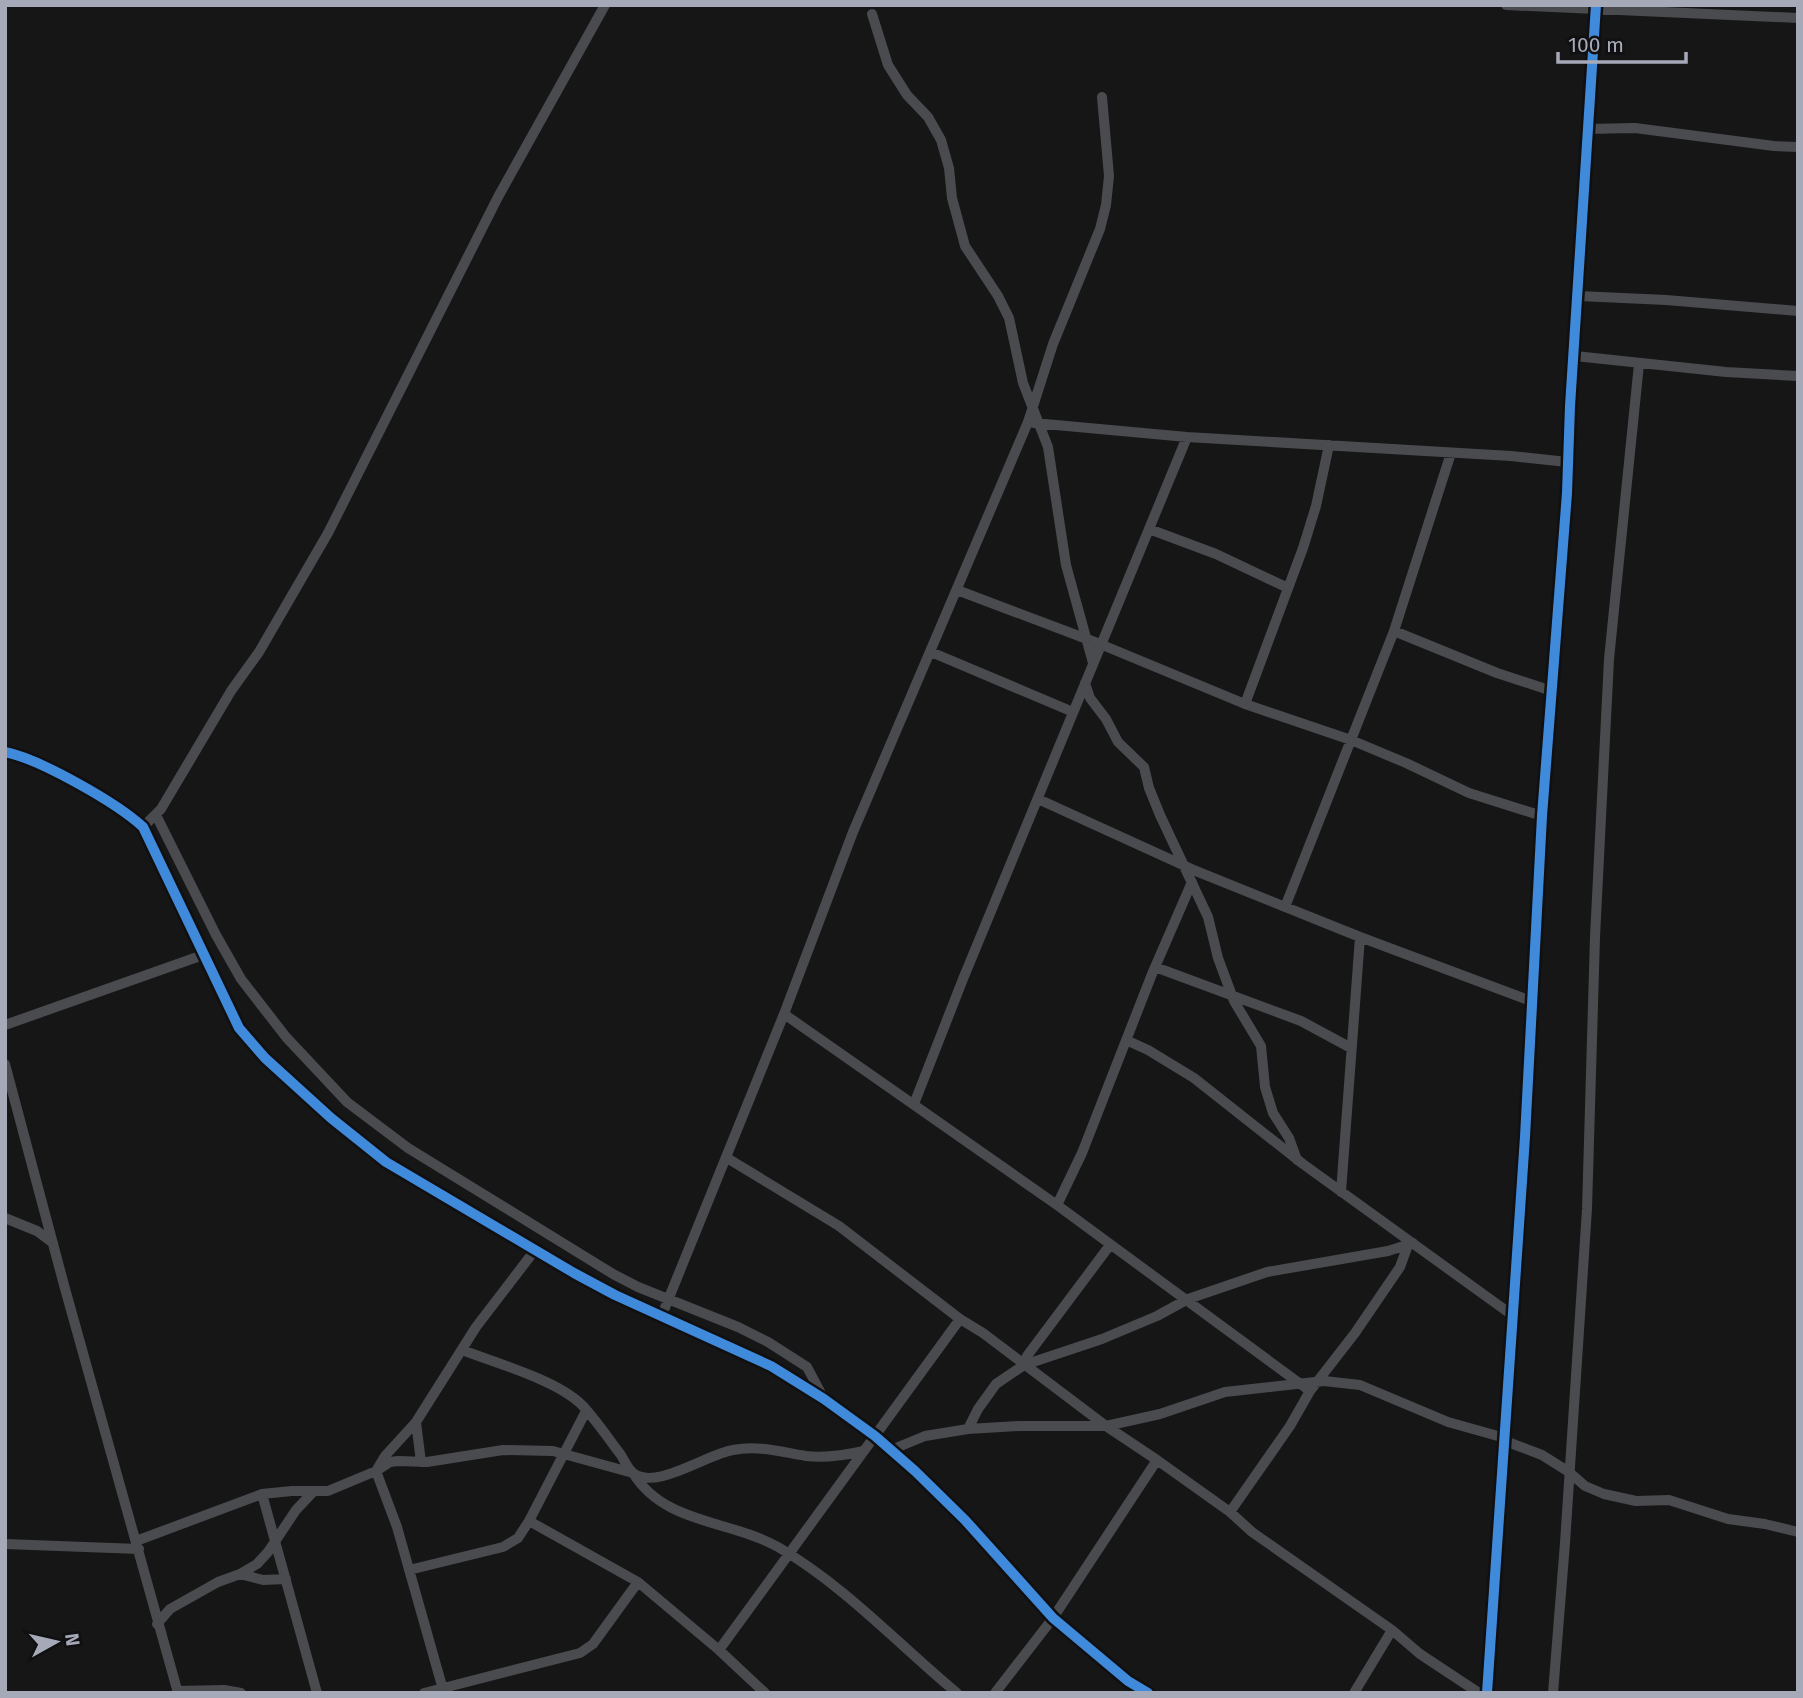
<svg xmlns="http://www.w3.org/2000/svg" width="1803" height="1698" font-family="'Fira Sans',sans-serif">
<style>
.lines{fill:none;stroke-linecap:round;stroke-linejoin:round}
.minor{stroke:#4a4b4f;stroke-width:10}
.cycleway-casing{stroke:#101012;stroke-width:15}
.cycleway{stroke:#408adc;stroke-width:10}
</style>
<rect width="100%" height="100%" fill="#161616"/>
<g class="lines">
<!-- minor -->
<path class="minor" d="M 1506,5 L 1798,18
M 872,14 L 888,65 L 907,95 L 928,117 L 941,140 L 949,168 L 952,198 L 965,246 L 998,296 L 1009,318 L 1023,383 L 1048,447 L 1066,565 L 1093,663
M 1587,129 L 1635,128 L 1774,146 L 1798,147
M 1579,296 L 1666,300 L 1798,311
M 1575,356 L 1726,372 L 1798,376
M 1034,423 L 1187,437 L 1511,456 L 1567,462
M 1149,529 L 1216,554 L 1288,588
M 957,590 L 1100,644 L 1245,704 L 1351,740 L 1406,763 L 1469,793 L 1542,816
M 1394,631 L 1497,673 L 1552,691
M 931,652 L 1073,712
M 1085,683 L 1090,698 L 1106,719 L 1118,742 L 1144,767 L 1149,788 L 1160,815 L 1208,917 L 1218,958 L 1234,1001 L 1261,1046 L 1265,1087 L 1273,1113 L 1289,1138 L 1297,1160
M 1245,704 L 1303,548 L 1316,506 L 1329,445
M 5,752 C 40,759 117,803 143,827 L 239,1028 L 265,1058 L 331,1118 L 386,1162 L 574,1273 L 615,1295 L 771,1366 L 824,1399 L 875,1436 L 915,1471 L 965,1520 L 1053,1618 L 1128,1681 L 1148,1693
M 1038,799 L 1196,871 L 1360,937 L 1531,1001
M 156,815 L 216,935 L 241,979 L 286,1037 L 347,1102 L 408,1148 L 613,1274 L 638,1287 L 738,1327 L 768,1342 L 807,1367 L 824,1399
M 143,827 L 161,809 L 231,691 L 259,652 L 328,533 L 498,197 L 605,5
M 1285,907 L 1394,631 L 1451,453
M 1155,967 L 1301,1021 L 1351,1048
M 784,1014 L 1057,1205 L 1310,1391
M 5,1025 L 203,955
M 1126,1040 L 1148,1050 L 1194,1078 L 1303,1164 L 1512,1315
M 5,1064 L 64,1285 L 178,1693
M 914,1104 L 963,979 L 1187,437
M 727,1158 L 839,1226 L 960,1319 L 983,1333 L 1106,1426 L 1157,1460 L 1230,1512 L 1252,1532 L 1392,1630 L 1420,1654 L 1479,1693
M 1341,1192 L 1360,937
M 1057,1205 L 1082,1153 L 1152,974 L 1192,882
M 5,1218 L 37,1231 L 53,1243
M 662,1315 L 784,1014 L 853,832 L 1028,422 L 1053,344 L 1100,229 L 1106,205 L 1109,176 L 1102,97
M 462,1350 C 496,1363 557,1380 582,1405 C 596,1420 608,1438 621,1455 C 624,1460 628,1469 633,1473 C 655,1491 707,1454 733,1450 C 758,1445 781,1452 806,1456 C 825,1458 846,1455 864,1451
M 1024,1365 L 1027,1356 L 1110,1245
M 416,1422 L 421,1462
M 968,1429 L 978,1409 L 996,1384 L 1024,1365 L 1102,1339 L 1157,1316 L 1188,1299 L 1267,1272 L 1388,1251 L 1413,1243
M 1505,1441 L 1542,1455 L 1569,1472 L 1585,1486 L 1604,1494 L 1636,1501 L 1669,1500 L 1728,1519 L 1765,1524 L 1798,1532
M 891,1450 L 925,1436 L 968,1429 L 1019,1426 L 1106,1426 L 1160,1414 L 1225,1392 L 1324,1381 L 1360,1385 L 1448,1422 L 1505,1438
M 262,1494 L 317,1693
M 1230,1512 L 1290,1426 L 1310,1391 L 1355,1333 L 1400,1267 L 1408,1245
M 529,1521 L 638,1582 L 719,1650 L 765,1693
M 136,1541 L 262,1494 L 292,1491 L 328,1491 L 376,1471 L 390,1462 L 398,1461 L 427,1462 L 503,1450 L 553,1451 L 633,1473 C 664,1524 730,1520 778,1547 C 845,1586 898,1644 957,1693
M 5,1544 L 139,1549
M 409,1570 L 503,1547 L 518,1538 L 529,1521 L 586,1411
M 240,1574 L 263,1580 L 286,1579
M 157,1624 L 170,1609 L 218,1582 L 240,1574 L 257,1564 L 268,1552 L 296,1510 L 313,1492
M 719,1650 L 960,1319
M 177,1691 L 224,1690 L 241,1693
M 424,1693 L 580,1653 L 593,1644 L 638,1582
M 444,1693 L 397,1527 L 376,1471 L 385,1456 L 416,1422 L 476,1327 L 535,1250
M 995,1693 L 1053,1618 L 1157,1460
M 1354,1693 L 1392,1630
M 1487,1693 L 1525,1137 L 1542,816 L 1567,493 L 1570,406 L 1596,5
M 1553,1693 L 1565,1543 L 1587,1209 L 1595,937 L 1609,659 L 1639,364"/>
<!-- cycleway casing -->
<g class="cycleway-casing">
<path id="cycleway" d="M 5,752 C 40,759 117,803 143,827 L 239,1028 L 265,1058 L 331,1118 L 386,1162 L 574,1273 L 615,1295 L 771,1366 L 824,1399 L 875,1436 L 915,1471 L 965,1520 L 1053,1618 L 1128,1681 L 1148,1693
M 1487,1693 L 1525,1137 L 1542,816 L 1567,493 L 1570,406 L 1596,5"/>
</g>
<!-- cycleway -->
<use href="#cycleway" class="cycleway"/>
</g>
<!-- border -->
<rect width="1803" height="1698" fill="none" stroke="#a6aab8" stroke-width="14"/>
<!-- north arrow -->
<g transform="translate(56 1642) rotate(82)" stroke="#101012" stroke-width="5" paint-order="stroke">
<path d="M0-5L12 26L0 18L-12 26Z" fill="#a6aab8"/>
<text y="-10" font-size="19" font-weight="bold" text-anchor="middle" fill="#a6aab8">N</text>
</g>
<!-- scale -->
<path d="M1558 52v10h128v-10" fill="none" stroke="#a6aab8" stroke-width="3.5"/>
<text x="1568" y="52" font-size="21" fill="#a6aab8" stroke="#101012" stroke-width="5" paint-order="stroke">100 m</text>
</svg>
